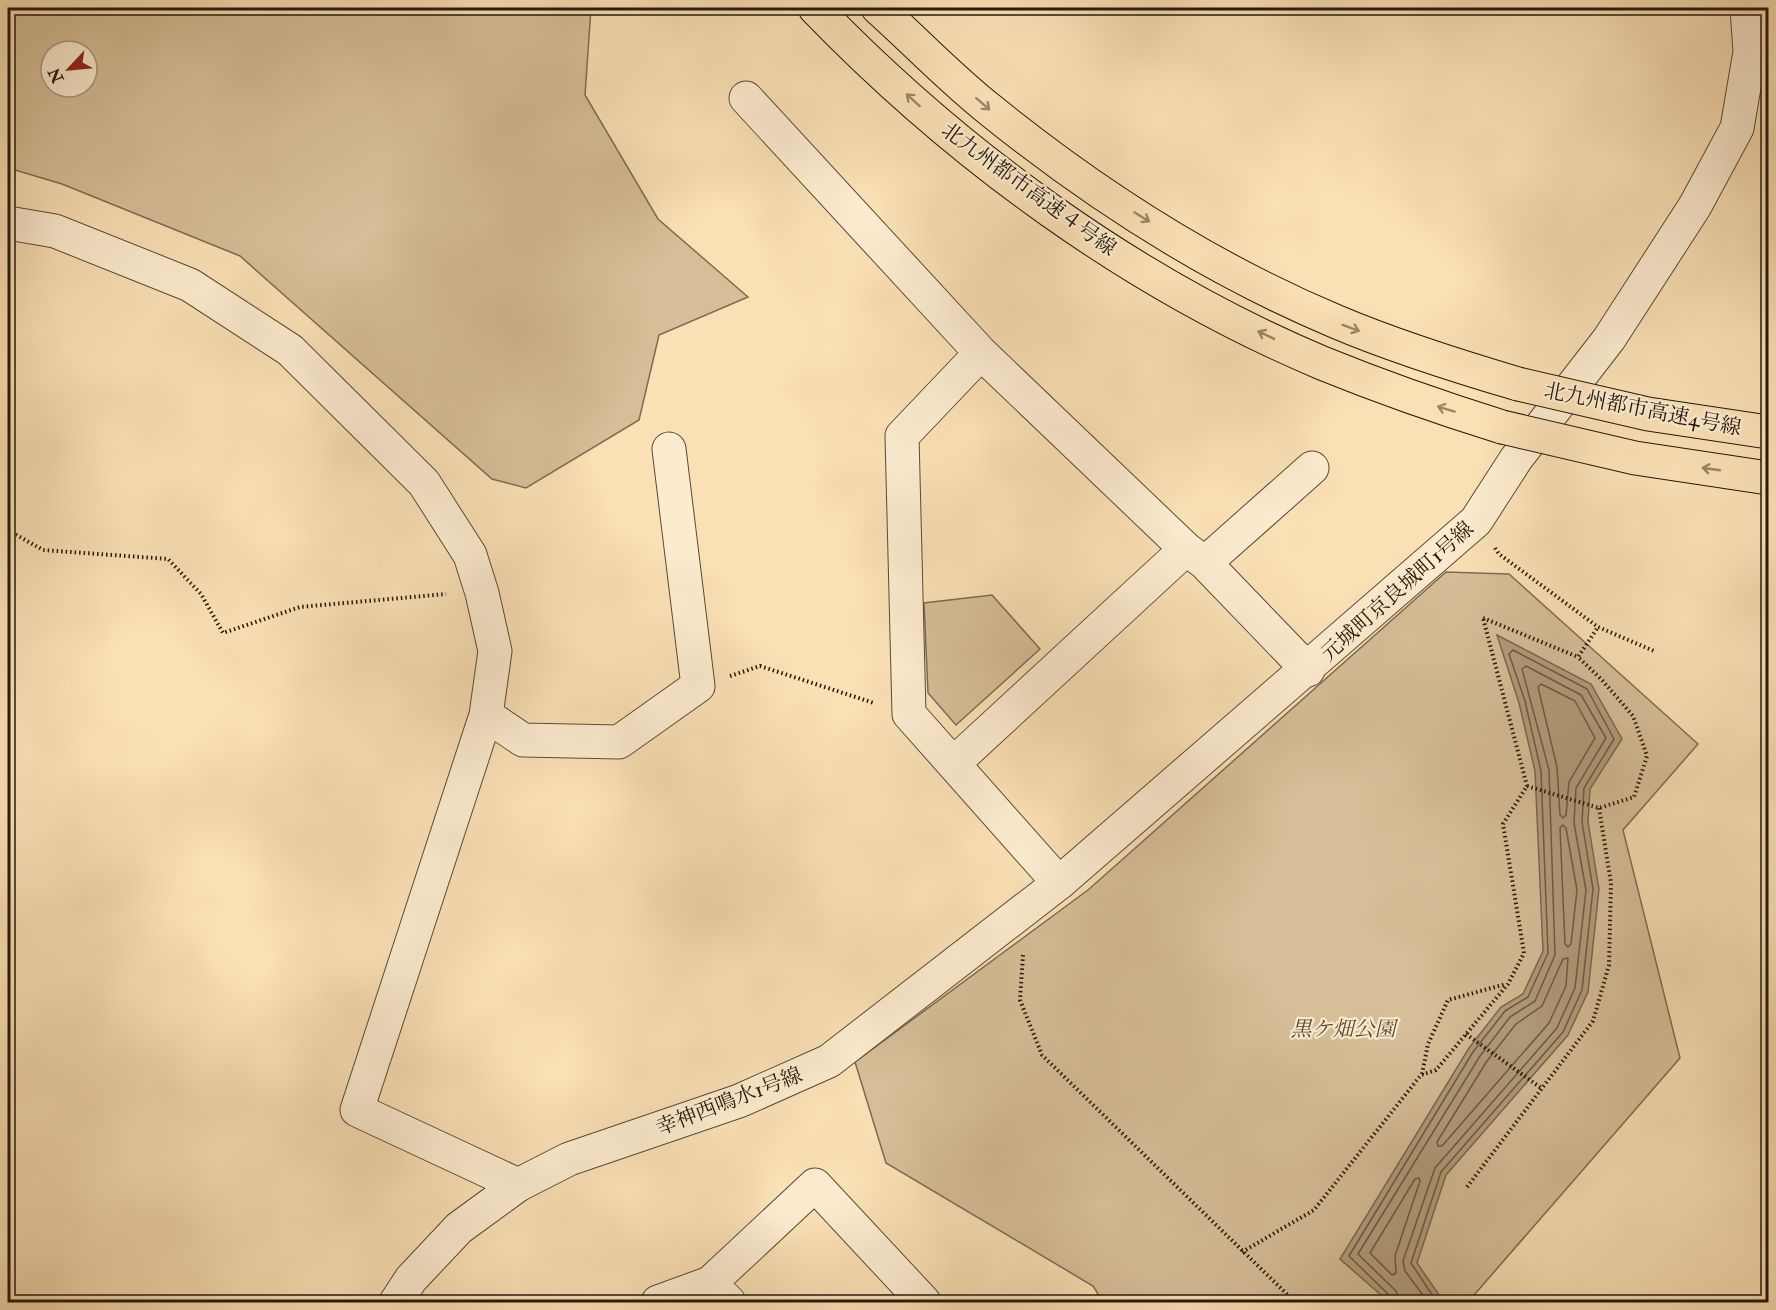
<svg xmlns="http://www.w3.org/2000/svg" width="1776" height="1310" font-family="'IM FELL Double Pica','Noto Serif JP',serif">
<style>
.green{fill:#d6be98;stroke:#7e6b52;stroke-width:1.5;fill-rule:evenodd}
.water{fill:#b29c7b;stroke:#7a674e;stroke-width:1.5}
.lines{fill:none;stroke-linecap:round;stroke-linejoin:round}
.shore{stroke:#6c5a43;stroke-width:1.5}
.minor-casing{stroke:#5a4a36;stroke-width:35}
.tertiary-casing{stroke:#5a4a36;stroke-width:35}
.motorway-casing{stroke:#25180b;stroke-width:35}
.path{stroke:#25180b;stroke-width:4;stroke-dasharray:1.5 3;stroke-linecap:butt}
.minor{stroke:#fcebcf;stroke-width:33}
.tertiary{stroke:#fcebcf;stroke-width:33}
.motorway{stroke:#fae0b5;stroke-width:33}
.motorway-bridge-casing{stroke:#25180b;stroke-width:35;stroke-linecap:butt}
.motorway-bridge{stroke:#fae0b5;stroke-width:33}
.oneway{stroke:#9a8668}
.labels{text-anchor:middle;stroke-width:4.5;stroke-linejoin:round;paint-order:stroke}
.street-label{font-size:21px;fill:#25180b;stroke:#fcebcf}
.park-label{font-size:21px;font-style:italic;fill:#5a4a35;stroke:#fcebcf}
</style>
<rect width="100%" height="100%" fill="#fae0b5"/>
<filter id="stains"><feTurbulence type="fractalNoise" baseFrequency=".00333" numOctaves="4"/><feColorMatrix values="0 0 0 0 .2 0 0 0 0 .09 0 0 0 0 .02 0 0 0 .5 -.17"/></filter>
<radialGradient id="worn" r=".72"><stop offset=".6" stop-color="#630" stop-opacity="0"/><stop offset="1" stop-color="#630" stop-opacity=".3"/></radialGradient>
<!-- green -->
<path class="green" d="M 8,8 L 591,8 L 585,95 L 658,219 L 748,297 L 659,335 L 639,420 L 526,488 L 492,479 L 240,256 L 62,184 L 8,168 ZM 51,51 L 87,51 L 87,87 L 51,87 Z
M 1446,572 L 1509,574 L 1698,744 L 1623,830 L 1680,1058 L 1468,1302 L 1103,1302 L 1093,1286 L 886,1163 L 855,1062 L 1088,890 Z
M 992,595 L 1040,649 L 956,725 L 928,693 L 924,603 Z"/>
<!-- water -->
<path class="water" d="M 1497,635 L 1591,684 L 1622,739 L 1590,789 L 1588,822 L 1599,889 L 1588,992 L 1568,1035 L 1446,1175 L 1417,1263 L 1444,1302 L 1389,1302 L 1340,1259 L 1469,1048 L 1501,1007 L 1523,994 L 1543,951 L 1535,771 L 1519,703 Z"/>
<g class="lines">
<!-- shore -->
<path class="shore" d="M 1541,684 L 1575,701 L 1595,738 L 1569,782 L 1566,815 L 1563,818 L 1560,815 L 1557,767 L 1538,687 Z
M 1563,825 L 1566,828 L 1577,890 L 1571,944 L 1568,947 L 1565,944 L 1560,828 Z
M 1568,958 L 1566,986 L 1549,1023 L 1442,1146 L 1438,1146 L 1437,1142 L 1487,1061 L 1516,1024 L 1542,1006 L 1563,959 Z
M 1419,1178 L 1420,1181 L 1395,1256 L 1396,1273 L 1392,1275 L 1370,1253 L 1415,1179 Z
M 1392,1302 L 1390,1296 L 1349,1256 L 1473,1052 L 1505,1011 L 1528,997 L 1548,953 L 1541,771 L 1525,701 L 1509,654 L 1513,650 L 1587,689 L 1614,739 L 1584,788 L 1582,822 L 1593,889 L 1582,990 L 1563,1032 L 1441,1172 L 1411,1263 L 1437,1302
M 1400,1302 L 1396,1291 L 1358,1254 L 1480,1056 L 1510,1017 L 1535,1001 L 1555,955 L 1549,770 L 1522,669 L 1526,666 L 1581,695 L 1606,738 L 1576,788 L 1574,823 L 1586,890 L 1575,988 L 1557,1028 L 1435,1168 L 1403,1261 L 1405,1271 L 1428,1302"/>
<!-- minor casing -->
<g class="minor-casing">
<path id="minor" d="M 746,98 L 981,353 L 1186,549 L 1205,563 L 1308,670
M 8,223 L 55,231 L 190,285 L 290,350 L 424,483 L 470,555 L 482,593 L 495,651 L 486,715 L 357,1110 L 518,1185
M 981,353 L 902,436 L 909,714 L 1059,883
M 1205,563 L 1312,468
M 486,715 L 523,740 L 619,742 L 698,686 L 669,449
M 954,763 L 1186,549
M 710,1283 L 815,1185 L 924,1302
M 658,1302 L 710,1283 L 729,1302"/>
</g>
<!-- tertiary casing -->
<g class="tertiary-casing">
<path id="tertiary" d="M 396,1302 L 411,1279 L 459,1228 L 518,1185 L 569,1159 L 739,1101 L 829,1061 L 1059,883 L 1476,521 L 1516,459 L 1609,339 L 1695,206 L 1737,128 L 1750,52 L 1747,8"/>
</g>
<!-- motorway casing -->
<g class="motorway-casing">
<path id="motorway" d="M 815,8 C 957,155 1132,283 1322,363 C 1381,387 1441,408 1502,427
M 878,8 C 915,41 950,78 989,109 C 1094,194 1213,270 1337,322 C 1396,347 1457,366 1518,384"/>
</g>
<!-- path -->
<path class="path" d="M 8,530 L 43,550 L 168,559 L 201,594 L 223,633 L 300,607 L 446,594
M 1495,548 L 1499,554 L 1598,627 L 1654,651
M 1483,618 L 1578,657
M 730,676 L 760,666 L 874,703
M 1527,786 L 1599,808 L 1634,797 L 1647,756 L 1633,716 L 1602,680 L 1578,657 L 1598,627
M 1023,955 L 1020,1000 L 1042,1055 L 1295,1302
M 1466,1034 L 1541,1088
M 1422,1074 L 1428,1044 L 1448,1000 L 1506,984
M 1467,1187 L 1593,1021 L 1609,965 L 1611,883 L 1599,808
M 1242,1252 L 1314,1210 L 1421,1075 L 1436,1070 L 1508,984 L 1524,953 L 1503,824 L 1527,786 L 1483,618"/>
<!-- minor -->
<use href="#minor" class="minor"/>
<!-- tertiary -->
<use href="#tertiary" class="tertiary"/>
<!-- motorway -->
<use href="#motorway" class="motorway"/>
<!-- motorway-bridge casing -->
<g class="motorway-bridge-casing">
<path id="motorway-bridge" d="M 1518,384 L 1648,414 L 1768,432
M 1502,427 L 1635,458 L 1768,478"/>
</g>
<!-- motorway-bridge -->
<use href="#motorway-bridge" class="motorway-bridge"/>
</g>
<!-- one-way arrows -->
<defs><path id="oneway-shaft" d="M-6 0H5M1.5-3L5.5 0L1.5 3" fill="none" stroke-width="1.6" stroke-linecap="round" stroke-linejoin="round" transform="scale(1.5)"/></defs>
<g class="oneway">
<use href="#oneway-shaft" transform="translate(913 100) rotate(-138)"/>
<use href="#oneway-shaft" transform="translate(983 104) rotate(41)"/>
<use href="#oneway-shaft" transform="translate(1142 217) rotate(32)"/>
<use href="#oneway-shaft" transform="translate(1351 328) rotate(21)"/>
<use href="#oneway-shaft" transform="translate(1266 335) rotate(-154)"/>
<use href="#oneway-shaft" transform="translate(1446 409) rotate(-163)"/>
<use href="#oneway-shaft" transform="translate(1711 469) rotate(-172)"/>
</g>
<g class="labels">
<!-- street labels -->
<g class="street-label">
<text transform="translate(1029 189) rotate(36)" y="7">北九州都市高速４号線</text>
<text transform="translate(1643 409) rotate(11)" y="7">北九州都市高速4号線</text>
<text transform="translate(1397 591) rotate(-42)" y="7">元城町京良城町1号線</text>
<text transform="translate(729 1101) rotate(-21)" y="7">幸神西鳴水1号線</text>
</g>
<!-- park labels -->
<g class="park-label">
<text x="1343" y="1036">黒ケ畑公園</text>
</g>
</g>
<!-- margin -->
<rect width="1776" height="1310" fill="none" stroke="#fae0b5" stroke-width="30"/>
<rect x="9" y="9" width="1758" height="1292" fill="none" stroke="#25180b" stroke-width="3"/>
<rect x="15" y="15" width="1746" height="1280" fill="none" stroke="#25180b" stroke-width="1.5"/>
<!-- north arrow -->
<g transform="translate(69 69) rotate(244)"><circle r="28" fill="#fcebcf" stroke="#a69781" stroke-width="1.5"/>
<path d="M0-4.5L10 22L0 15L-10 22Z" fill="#8f2418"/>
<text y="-9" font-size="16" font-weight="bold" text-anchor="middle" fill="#25180b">N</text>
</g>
<rect width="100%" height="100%" filter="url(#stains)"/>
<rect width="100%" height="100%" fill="url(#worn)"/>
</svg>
